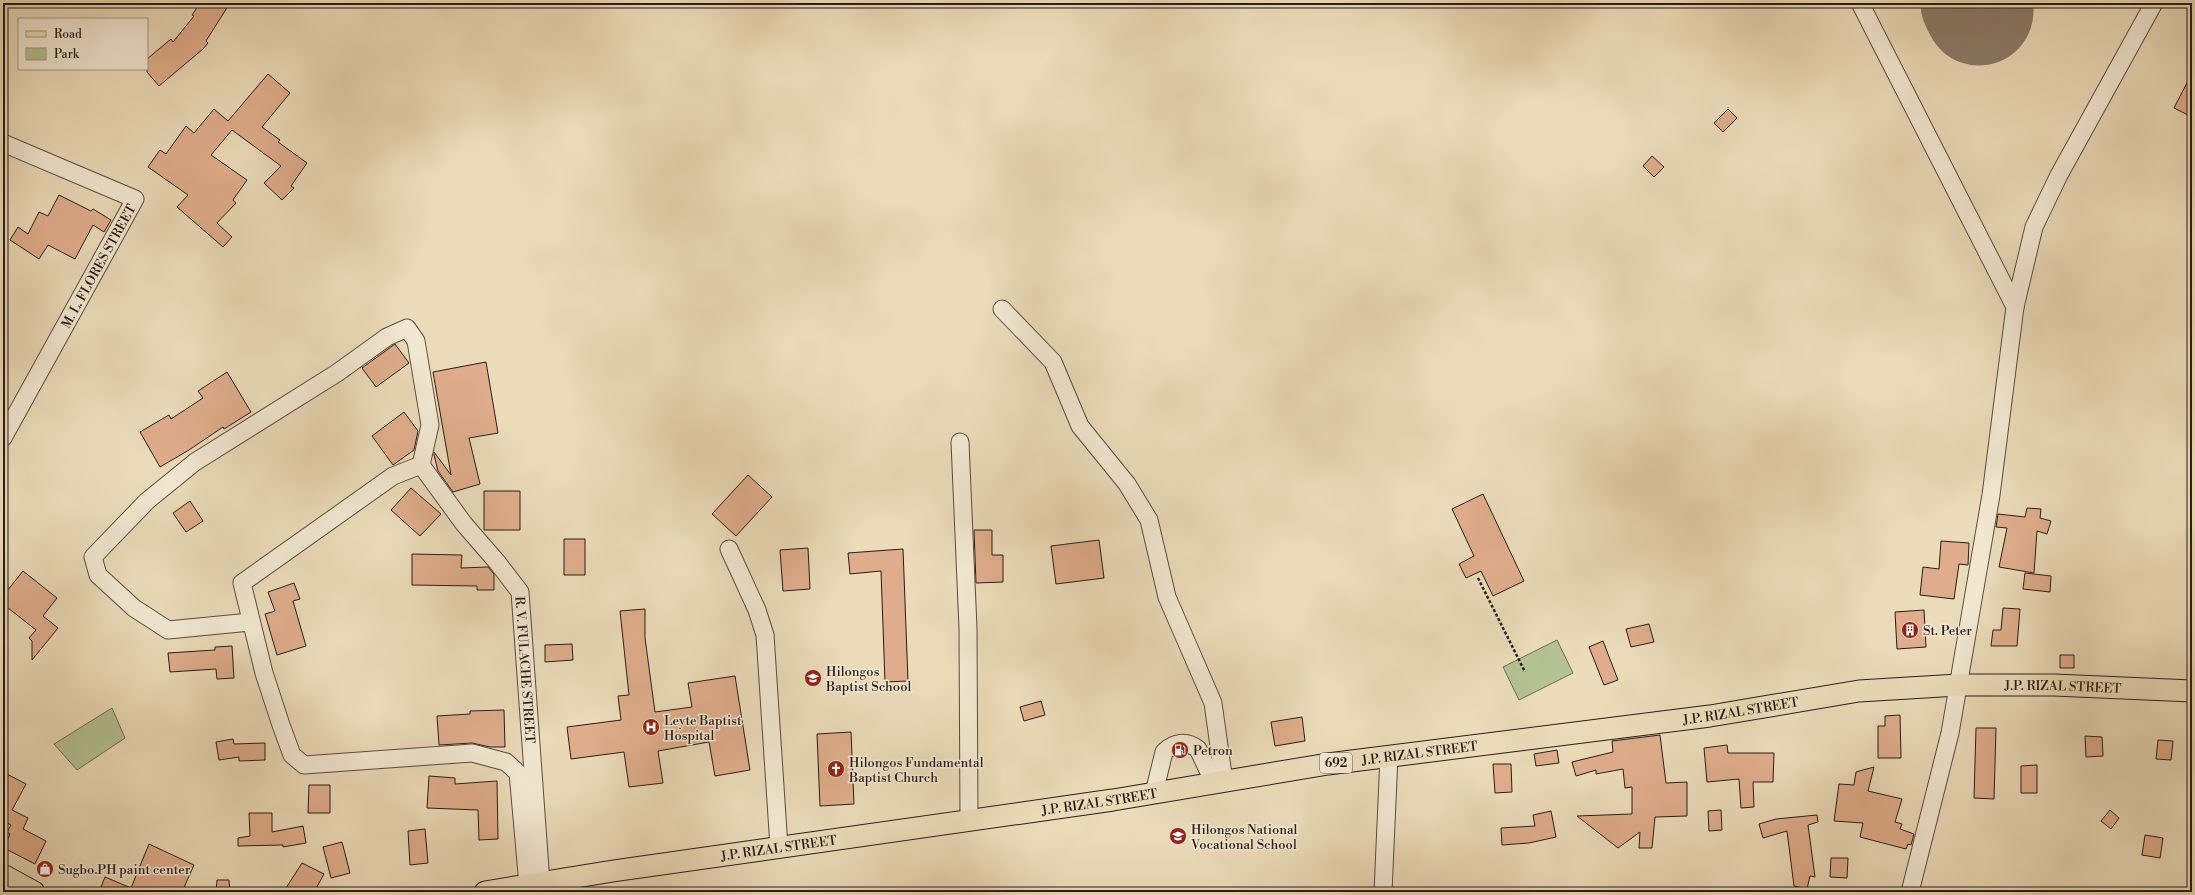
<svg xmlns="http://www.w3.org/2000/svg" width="2195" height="895" font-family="'Libre Bodoni',serif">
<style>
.green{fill:#b4c192;stroke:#6e6e54}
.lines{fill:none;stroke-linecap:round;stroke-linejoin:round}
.runway{stroke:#8a7c67;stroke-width:109}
.building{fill:#dfad8b;stroke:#291c15}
.minor-casing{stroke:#5a4c3e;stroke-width:19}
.major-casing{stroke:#291c15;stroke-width:23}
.path{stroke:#291c15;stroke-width:2.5;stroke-dasharray:3 2;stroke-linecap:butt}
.minor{stroke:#f2e8d2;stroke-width:17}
.major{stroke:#ebdbb9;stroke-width:21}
.labels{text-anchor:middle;stroke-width:3;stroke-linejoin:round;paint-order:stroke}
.shield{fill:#f2e8d2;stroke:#65594e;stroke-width:1}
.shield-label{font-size:12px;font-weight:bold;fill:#291c15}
.street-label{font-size:13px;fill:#291c15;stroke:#f2e8d2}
.poi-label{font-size:13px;fill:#291c15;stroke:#f2e8d2;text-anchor:start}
</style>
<rect width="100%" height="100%" fill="#ebdbb9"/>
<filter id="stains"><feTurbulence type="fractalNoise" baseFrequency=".005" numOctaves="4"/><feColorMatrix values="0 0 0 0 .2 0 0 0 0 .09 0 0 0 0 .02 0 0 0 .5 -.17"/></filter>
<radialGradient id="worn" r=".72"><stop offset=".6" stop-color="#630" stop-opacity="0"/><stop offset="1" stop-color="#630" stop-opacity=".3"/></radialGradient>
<!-- green -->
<path class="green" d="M 1932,3 L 2012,3 L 1949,36 Z
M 1557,640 L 1573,673 L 1519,700 L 1503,667 Z
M 112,708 L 125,738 L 77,770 L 54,744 Z"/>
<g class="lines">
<!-- runway -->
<path class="runway" d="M 1975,3 L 1979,11"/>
</g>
<!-- building -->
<path class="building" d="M 200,3 L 230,3 L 206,41 L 208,43 L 203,49 L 159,86 L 147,72 L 147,59 L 171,39 L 173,42 L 194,16 L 192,15 Z
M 2192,73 L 2192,117 L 2174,108 Z
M 268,74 L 290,93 L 262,127 L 280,140 L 278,142 L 307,163 L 291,186 L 294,188 L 282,200 L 264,183 L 281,166 L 232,130 L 211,155 L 247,180 L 233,200 L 236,203 L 217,223 L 232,237 L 223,247 L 177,207 L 188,195 L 148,167 L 160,150 L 166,154 L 186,126 L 194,133 L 214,109 L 228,121 Z
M 1728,109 L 1737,118 L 1723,132 L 1714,123 Z
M 1652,156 L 1664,167 L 1654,177 L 1643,166 Z
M 59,195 L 91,211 L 93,209 L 111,220 L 104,232 L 93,225 L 75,259 L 48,245 L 39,259 L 10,240 L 18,227 L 28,234 L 39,212 L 48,216 Z
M 395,344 L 409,363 L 376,387 L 362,368 Z
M 486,362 L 498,433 L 469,438 L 480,484 L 453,492 L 438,471 L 434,455 L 434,452 L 451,475 L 433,372 Z
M 227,372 L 251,412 L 224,429 L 223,427 L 189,450 L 160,467 L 140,432 L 169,415 L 171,419 L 203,398 L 198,391 Z
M 404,412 L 418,431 L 414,450 L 393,465 L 372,436 Z
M 748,475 L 772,497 L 736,536 L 712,514 Z
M 411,488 L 441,514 L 420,536 L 391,510 Z
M 484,491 L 520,491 L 520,530 L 484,530 Z
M 1483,494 L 1524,581 L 1493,596 L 1481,571 L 1466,578 L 1459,564 L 1474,556 L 1452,509 Z
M 190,501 L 203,521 L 186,532 L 173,513 Z
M 2027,508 L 2041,509 L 2040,518 L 2051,521 L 2047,534 L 2037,531 L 2034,573 L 1999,567 L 2007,528 L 1996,527 L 1998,514 L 2025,517 Z
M 974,530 L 992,530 L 992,555 L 1003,555 L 1003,582 L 976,583 Z
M 564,539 L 585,539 L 585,575 L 564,575 Z
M 1099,540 L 1104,578 L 1056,584 L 1051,546 Z
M 1941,541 L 1969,543 L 1968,565 L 1959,564 L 1954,599 L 1920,595 L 1923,567 L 1939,569 Z
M 808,548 L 810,589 L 783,591 L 780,550 Z
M 903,549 L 908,681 L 885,682 L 881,571 L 850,574 L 848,553 Z
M 412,554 L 462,555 L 461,568 L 488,567 L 494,574 L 494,590 L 477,590 L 477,586 L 412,585 Z
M 23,571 L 57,598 L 43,616 L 58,628 L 32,660 L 32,641 L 29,638 L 36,630 L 3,604 L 3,596 Z
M 2025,573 L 2051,576 L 2050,592 L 2023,589 Z
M 294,583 L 300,599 L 293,601 L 306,646 L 277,655 L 265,614 L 275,611 L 268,592 Z
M 2003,608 L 2020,609 L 2017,646 L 1991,646 L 1993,630 L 2001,630 Z
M 645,609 L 645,638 L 655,712 L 692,707 L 688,683 L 735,676 L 750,770 L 715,776 L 709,742 L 658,751 L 663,783 L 629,787 L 624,752 L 571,759 L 567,727 L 621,720 L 618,696 L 629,695 L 620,611 Z
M 1924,610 L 1926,647 L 1897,649 L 1895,612 Z
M 1649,624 L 1654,642 L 1631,647 L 1626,629 Z
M 1603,641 L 1618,680 L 1604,685 L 1589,647 Z
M 572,644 L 573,660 L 545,662 L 545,645 Z
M 232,646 L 234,678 L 217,679 L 216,669 L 170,672 L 168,653 L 215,650 L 215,647 Z
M 2060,655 L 2074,655 L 2074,668 L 2060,668 Z
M 1041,701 L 1045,715 L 1024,721 L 1020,707 Z
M 504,710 L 505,747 L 490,747 L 472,743 L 439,745 L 437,716 L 470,714 L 470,711 Z
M 1900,715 L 1901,758 L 1878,758 L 1878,726 L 1885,726 L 1885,716 Z
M 1302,717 L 1305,741 L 1275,746 L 1271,722 Z
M 1976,728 L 1996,728 L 1994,799 L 1974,798 Z
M 851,732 L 854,804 L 820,806 L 817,734 Z
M 1660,735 L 1666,783 L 1687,782 L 1687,816 L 1655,817 L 1652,848 L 1639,848 L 1640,832 L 1618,848 L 1577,816 L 1632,814 L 1632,787 L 1625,788 L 1623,769 L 1596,774 L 1596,770 L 1576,776 L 1572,762 L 1613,752 L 1612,741 Z
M 2085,736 L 2102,737 L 2103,756 L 2086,757 Z
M 233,739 L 234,744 L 265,743 L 265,760 L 239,761 L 239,757 L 219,760 L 216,742 Z
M 2158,740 L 2173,741 L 2171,760 L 2156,759 Z
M 1727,745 L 1728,753 L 1774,753 L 1773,782 L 1753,782 L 1754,807 L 1741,808 L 1739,779 L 1707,782 L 1704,748 Z
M 1557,750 L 1559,763 L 1536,766 L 1534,754 Z
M 1493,764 L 1511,764 L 1512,792 L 1495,793 Z
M 2037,765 L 2037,793 L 2021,793 L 2021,766 Z
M 1874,767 L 1868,791 L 1902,799 L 1895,822 L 1902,824 L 1900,829 L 1914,834 L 1911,845 L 1908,844 L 1906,849 L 1860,837 L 1863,823 L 1834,821 L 1839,784 L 1854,785 L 1856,772 Z
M 3,772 L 26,784 L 12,810 L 28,818 L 23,829 L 46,841 L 35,864 L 4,848 L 10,834 L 7,832 L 11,825 L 5,822 L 3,826 Z
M 429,776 L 455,778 L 455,784 L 497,781 L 498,839 L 479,840 L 478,810 L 427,808 Z
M 309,785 L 330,785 L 330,813 L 308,813 Z
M 1721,810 L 1722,830 L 1709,831 L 1708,811 Z
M 2110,810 L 2119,818 L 2111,829 L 2101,821 Z
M 1551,811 L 1556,837 L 1529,843 L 1502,845 L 1501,828 L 1535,826 L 1533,815 Z
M 249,813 L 272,813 L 272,832 L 303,826 L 306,843 L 283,847 L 283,845 L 238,846 L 238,838 L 250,836 Z
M 1817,815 L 1818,822 L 1808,825 L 1815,877 L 1810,876 L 1807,889 L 1794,886 L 1787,831 L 1763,838 L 1759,824 L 1776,819 Z
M 425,829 L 428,863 L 410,865 L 408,831 Z
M 2145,835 L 2163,838 L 2160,858 L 2142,855 Z
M 342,842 L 350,873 L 331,878 L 323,847 Z
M 149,844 L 194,865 L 182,892 L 99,892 L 105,877 L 131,888 Z
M 1831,858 L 1848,858 L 1847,878 L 1830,877 Z
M 302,863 L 324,874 L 314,892 L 294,892 L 286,888 Z
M 217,880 L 229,880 L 230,892 L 216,892 Z"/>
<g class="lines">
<!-- minor casing -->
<g class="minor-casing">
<g id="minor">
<path d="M 1860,3 L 2015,307"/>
<path d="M 3,143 L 135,199 L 3,438"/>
<path d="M 1002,309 L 1053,362 L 1080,426 L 1127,484 L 1149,520 L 1167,597 L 1213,703 L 1224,782"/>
<path d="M 960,442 L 968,628 L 969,821"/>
<path d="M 421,465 L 393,476 L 242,583 L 264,673 L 281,725 L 292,755 L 304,765 L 472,753 L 506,762 L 518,773 L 528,885"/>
<path id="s1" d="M 421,465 L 464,524 L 497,562 L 520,592 L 541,883"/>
<path d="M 729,549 L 757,610 L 765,635 L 779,847"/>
<path d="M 250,622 L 168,630 L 134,608 L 98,575 L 93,557 L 147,501 L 195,462 L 337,373 L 387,337 L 407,328 L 416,341 L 430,425 L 421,465"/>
<path d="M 1154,793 L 1164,752 C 1174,742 1186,740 1198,749 L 1214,783"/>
<path d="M 1383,892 L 1389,756"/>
<path d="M 1910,892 L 1950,733 L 1991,495 L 2015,307 L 2034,227 L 2059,175 L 2154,3"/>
</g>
</g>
<!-- major casing -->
<g class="major-casing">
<g id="major">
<path d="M 3,875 L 34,892"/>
<path id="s2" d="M 485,892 L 613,871 L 1113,800 L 1328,764 L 1710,716 L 1859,691 L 1958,685 L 2054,685 L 2192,691"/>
</g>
</g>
<!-- path -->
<path class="path" d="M 1478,578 L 1525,672"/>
<!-- minor -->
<use href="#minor" class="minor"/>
<!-- major -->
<use href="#major" class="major"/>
</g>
<!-- icons -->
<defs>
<g id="building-disc" transform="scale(0.9)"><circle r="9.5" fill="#8f2418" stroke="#f2e8d2"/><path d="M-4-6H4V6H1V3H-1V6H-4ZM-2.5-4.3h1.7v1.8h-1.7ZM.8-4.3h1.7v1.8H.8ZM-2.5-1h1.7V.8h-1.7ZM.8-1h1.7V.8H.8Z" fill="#fff"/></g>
<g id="school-disc" transform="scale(0.9)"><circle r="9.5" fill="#8f2418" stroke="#f2e8d2"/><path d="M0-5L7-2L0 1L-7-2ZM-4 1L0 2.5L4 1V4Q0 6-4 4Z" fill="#fff"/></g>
<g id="hospital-disc" transform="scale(0.9)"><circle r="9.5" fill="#8f2418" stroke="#f2e8d2"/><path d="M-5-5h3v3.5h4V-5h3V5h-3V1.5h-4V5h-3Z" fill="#fff"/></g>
<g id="fuel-disc" transform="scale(0.9)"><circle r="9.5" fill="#8f2418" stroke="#f2e8d2"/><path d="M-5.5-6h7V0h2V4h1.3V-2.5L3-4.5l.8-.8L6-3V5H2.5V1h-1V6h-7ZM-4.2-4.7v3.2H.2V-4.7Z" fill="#fff"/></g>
<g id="church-disc" transform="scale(0.9)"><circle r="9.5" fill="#8f2418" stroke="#f2e8d2"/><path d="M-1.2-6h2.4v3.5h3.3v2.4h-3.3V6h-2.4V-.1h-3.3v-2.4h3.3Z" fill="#fff"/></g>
<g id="shop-disc" transform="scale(0.9)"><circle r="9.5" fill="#8f2418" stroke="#f2e8d2"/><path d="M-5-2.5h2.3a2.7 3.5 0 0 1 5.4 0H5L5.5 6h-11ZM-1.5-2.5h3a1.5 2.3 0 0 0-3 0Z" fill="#fff"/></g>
</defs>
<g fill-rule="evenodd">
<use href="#building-disc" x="1910" y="630"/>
<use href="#school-disc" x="813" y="678"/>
<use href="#hospital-disc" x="651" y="727"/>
<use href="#fuel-disc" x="1180" y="750"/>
<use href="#church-disc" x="836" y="769"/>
<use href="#school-disc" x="1178" y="836"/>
<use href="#shop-disc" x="45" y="869"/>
</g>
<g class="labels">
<!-- shield labels -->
<rect class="shield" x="1320" y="753" width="32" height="20" rx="3"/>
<g class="shield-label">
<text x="1336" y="767">692</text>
</g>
<!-- street labels -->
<g class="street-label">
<text transform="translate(98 266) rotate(-61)" y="5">M. L. FLORES STREET</text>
<text dy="5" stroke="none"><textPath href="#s1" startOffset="239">R. V. FULACHE STREET</textPath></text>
<text dy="5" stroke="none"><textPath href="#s2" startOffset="1593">J.P. RIZAL STREET</textPath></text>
<text dy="5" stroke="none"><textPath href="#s2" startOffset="1269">J.P. RIZAL STREET</textPath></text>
<text dy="5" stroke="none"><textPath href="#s2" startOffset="945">J.P. RIZAL STREET</textPath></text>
<text dy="5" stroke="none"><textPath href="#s2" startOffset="621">J.P. RIZAL STREET</textPath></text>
<text dy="5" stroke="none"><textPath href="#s2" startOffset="297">J.P. RIZAL STREET</textPath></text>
</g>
<!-- poi labels -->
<g class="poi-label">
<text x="1923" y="635">St. Peter</text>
<text x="826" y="676">Hilongos<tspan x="826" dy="15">Baptist School</tspan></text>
<text x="664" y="725">Leyte Baptist<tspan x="664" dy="15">Hospital</tspan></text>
<text x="1193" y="755">Petron</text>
<text x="849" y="767">Hilongos Fundamental<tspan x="849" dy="15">Baptist Church</tspan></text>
<text x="1191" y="834">Hilongos National<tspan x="1191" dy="15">Vocational School</tspan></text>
<text x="58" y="874">Sugbo.PH paint center</text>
</g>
</g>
<!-- margin -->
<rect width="2195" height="895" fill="none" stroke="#ebdbb9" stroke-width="16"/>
<rect x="4" y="4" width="2187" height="887" fill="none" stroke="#291c15" stroke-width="2"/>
<rect x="8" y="8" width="2179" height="879" fill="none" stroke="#291c15"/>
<!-- legend -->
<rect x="18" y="18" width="130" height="52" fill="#f2e8d2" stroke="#a29686"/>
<rect x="26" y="31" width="20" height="6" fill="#ebdbb9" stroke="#a29686"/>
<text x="54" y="38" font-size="12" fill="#291c15">Road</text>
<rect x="26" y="48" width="20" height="12" fill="#b4c192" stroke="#a29686"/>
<text x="54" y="58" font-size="12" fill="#291c15">Park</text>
<rect width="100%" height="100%" filter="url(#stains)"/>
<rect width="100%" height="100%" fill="url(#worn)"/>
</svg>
